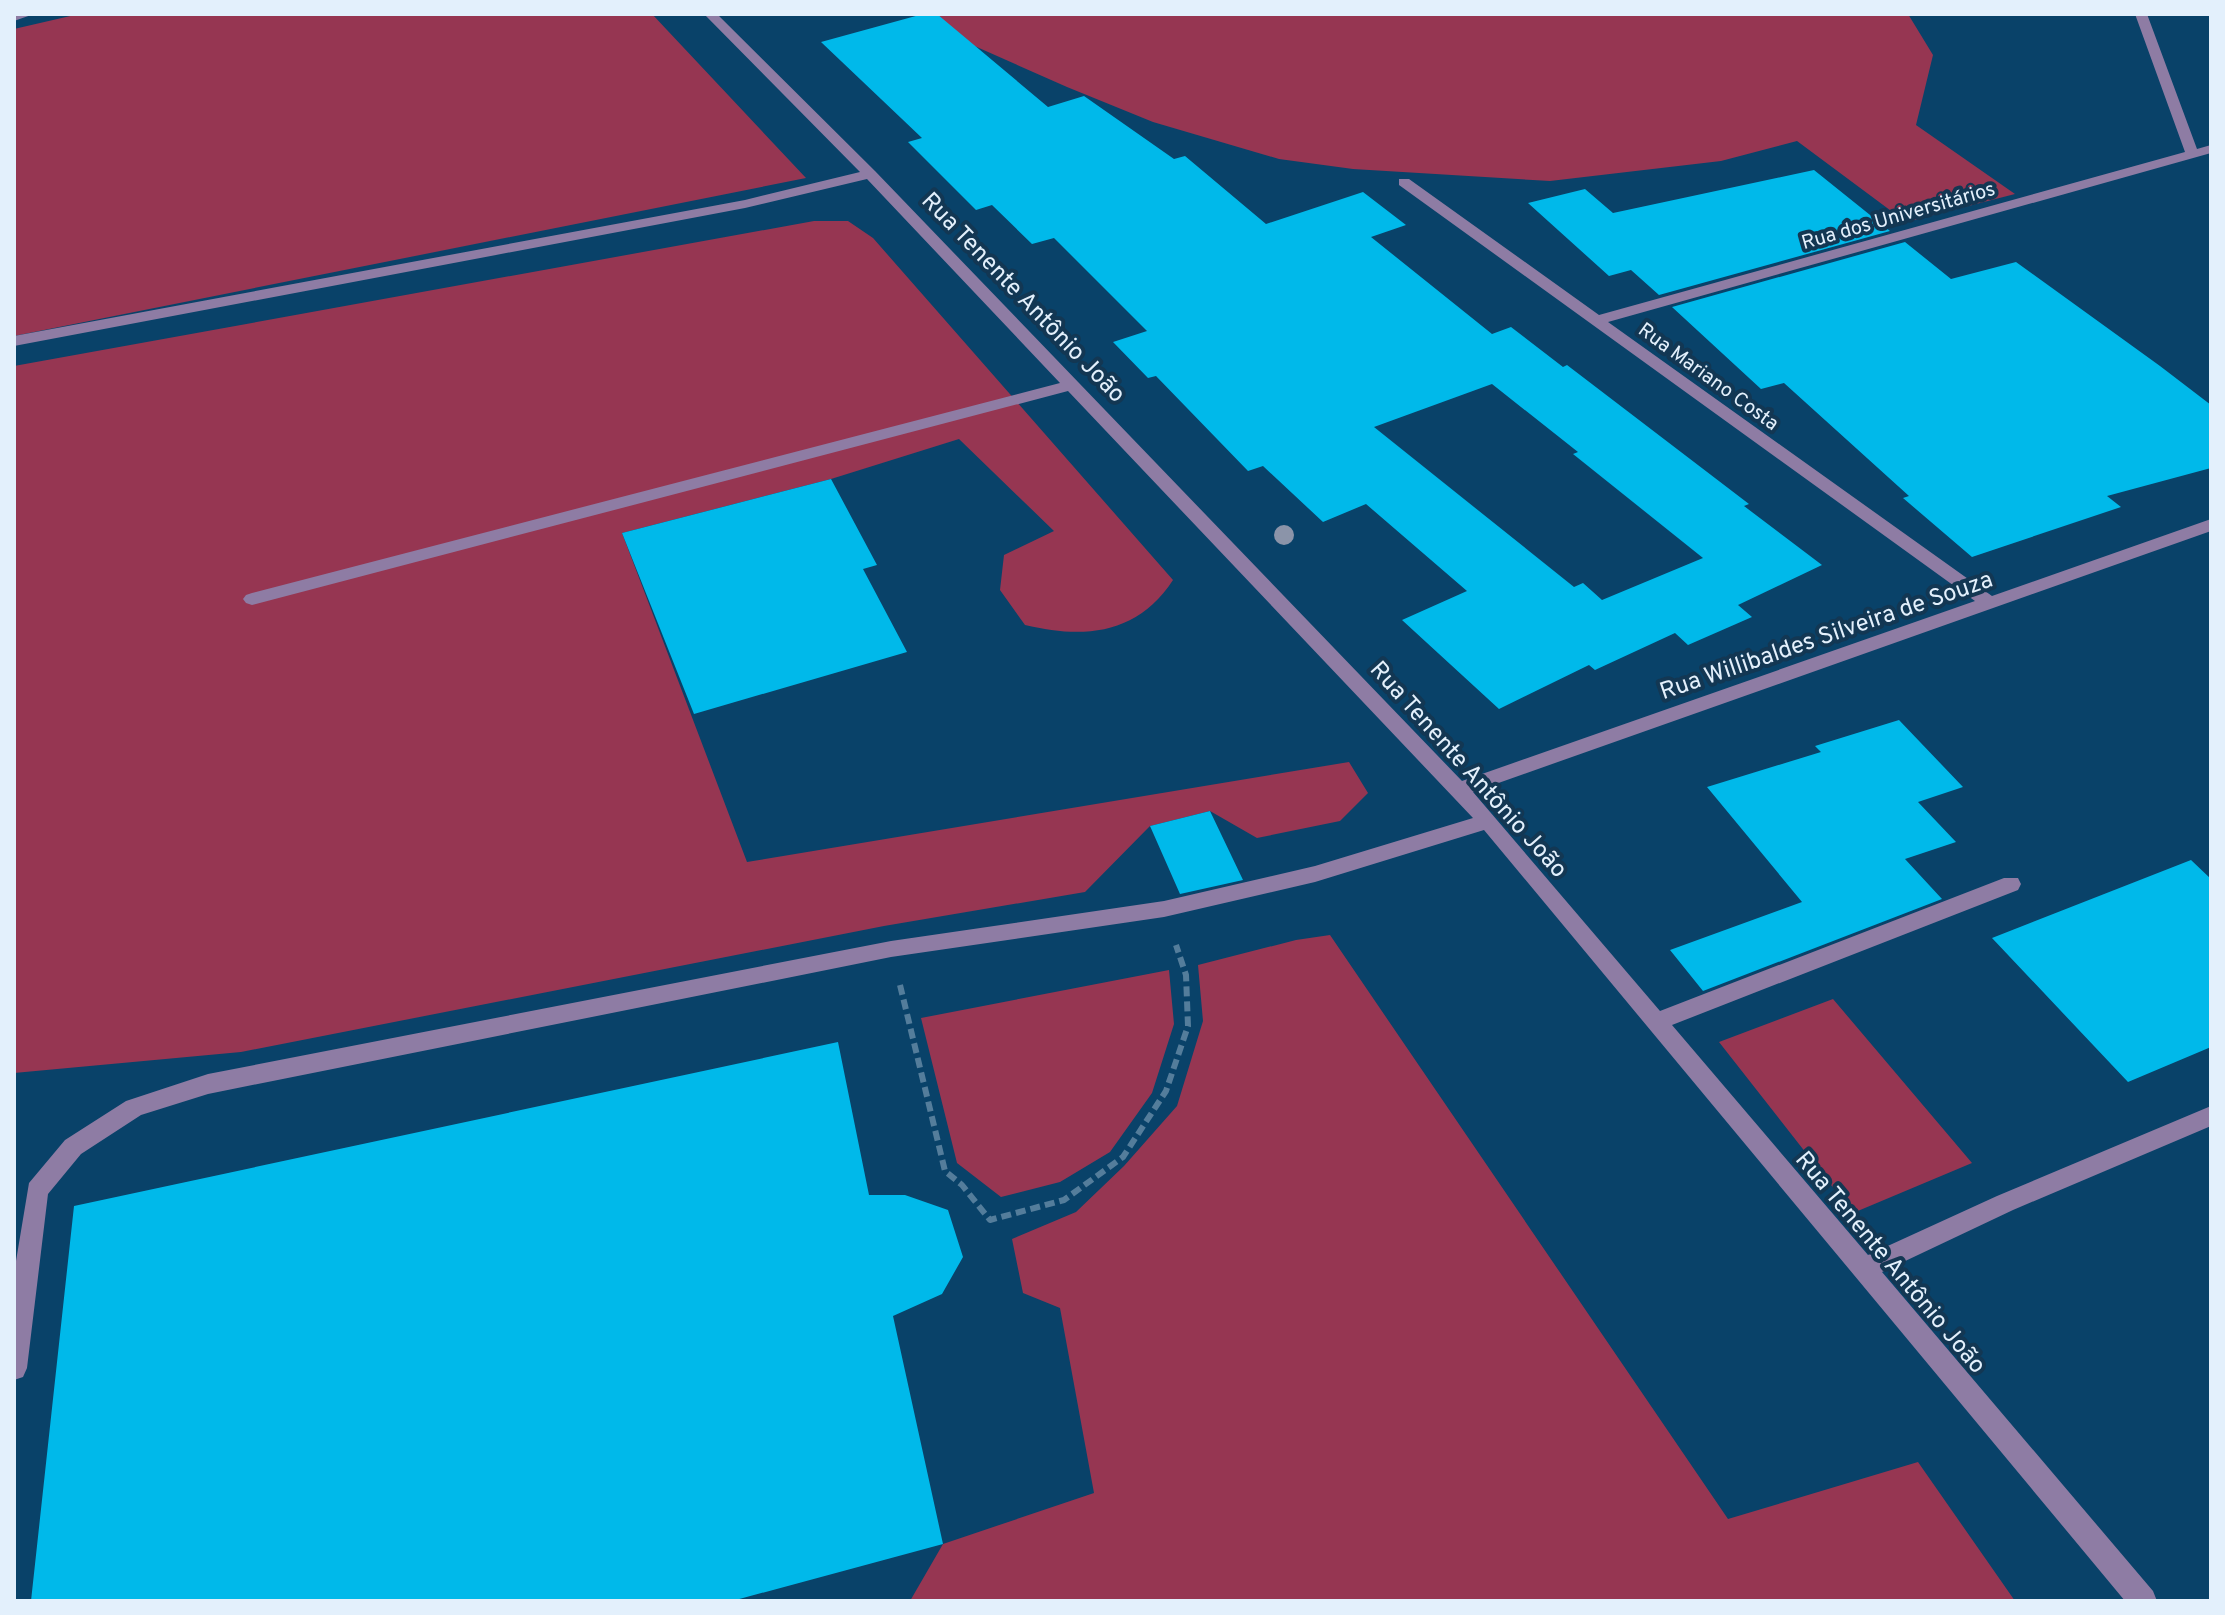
<svg xmlns="http://www.w3.org/2000/svg" width="2225" height="1615" font-family="Overpass,sans-serif">
<style>
.green{fill:#963652}
.building{fill:#00b9ea;fill-rule:evenodd}
.lines{fill:none;stroke-linecap:round;stroke-linejoin:round}
.path{stroke:#547d9b;stroke-width:6;stroke-dasharray:10 5;stroke-linecap:butt}
.minor{fill:#8e7ca4;fill-rule:evenodd}
.tree{fill:#8b94a9}
.labels{text-anchor:middle;stroke-width:8;stroke-linejoin:round;paint-order:stroke}
.far-street-label{font-size:20px;fill:#e3f0fc;stroke:#133753}
.street-label{font-size:24px;fill:#e3f0fc;stroke:#133753}
</style>
<rect width="100%" height="100%" fill="#094269"/>
<!-- green -->
<path class="green" d="M 79,14 L 652,14 L 806,178 L 14,336 L 14,29 Z
M 929,14 L 1908,14 L 1933,55 L 1916,125 L 2015,194 L 1906,222 L 1797,141 L 1721,161 L 1550,181 L 1353,169 L 1279,159 L 1153,122 L 1067,87 L 961,40 Z
M 814,221 L 848,221 L 873,238 L 1173,580 C 1137,635 1084,639 1025,625 L 1000,590 L 1004,555 L 1054,531 L 959,439 L 831,479 L 622,533 L 747,862 L 1349,762 L 1368,793 L 1340,821 L 1257,838 L 1210,811 L 1150,826 L 1085,892 L 884,926 L 241,1052 L 14,1073 L 14,366 Z
M 1330,935 L 1728,1519 L 1918,1462 L 2015,1601 L 910,1601 L 943,1544 L 1094,1493 L 1060,1308 L 1023,1293 L 1012,1239 L 1076,1212 L 1124,1166 L 1177,1106 L 1203,1021 L 1198,965 L 1296,940 Z
M 1169,970 L 1174,1024 L 1152,1093 L 1110,1152 L 1060,1182 L 1001,1197 L 957,1163 L 921,1018 Z
M 1833,999 L 1972,1163 L 1853,1213 L 1719,1042 Z"/>
<!-- building -->
<path class="building" d="M 923,14 L 937,14 L 1048,107 L 1084,96 L 1174,159 L 1185,156 L 1266,224 L 1363,192 L 1406,225 L 1371,237 L 1492,334 L 1511,327 L 1563,367 L 1567,365 L 1749,504 L 1744,506 L 1822,565 L 1738,605 L 1752,617 L 1688,645 L 1675,633 L 1595,670 L 1589,665 L 1499,709 L 1402,620 L 1467,591 L 1366,504 L 1323,522 L 1263,466 L 1248,471 L 1156,376 L 1148,378 L 1113,342 L 1147,331 L 1054,238 L 1032,244 L 992,205 L 976,210 L 908,142 L 922,138 L 821,42 ZM 1492,384 L 1578,452 L 1573,454 L 1703,558 L 1602,600 L 1583,583 L 1574,587 L 1374,427 Z
M 1814,170 L 1890,231 L 1659,295 L 1631,270 L 1609,276 L 1528,203 L 1585,189 L 1613,213 Z
M 1905,242 L 1951,279 L 2016,262 L 2160,366 L 2211,405 L 2211,468 L 2107,496 L 2121,507 L 1972,557 L 1903,498 L 1909,496 L 1784,383 L 1761,389 L 1672,307 Z
M 831,479 L 877,565 L 863,569 L 907,652 L 694,714 L 622,533 Z
M 1899,720 L 1963,787 L 1918,802 L 1956,842 L 1905,859 L 1942,899 L 1703,991 L 1670,950 L 1802,902 L 1707,787 L 1821,752 L 1815,746 Z
M 1210,811 L 1243,880 L 1180,894 L 1150,826 Z
M 2191,860 L 2211,879 L 2211,1047 L 2128,1082 L 1992,938 Z
M 838,1042 L 869,1195 L 905,1195 L 948,1210 L 963,1257 L 942,1294 L 893,1316 L 943,1544 L 732,1601 L 31,1601 L 74,1206 Z"/>
<g class="lines">
<!-- path -->
<path class="path" d="M 900,985 L 945,1171 L 962,1185 L 990,1220 L 1064,1200 L 1123,1157 L 1166,1091 L 1188,1026 L 1186,975 L 1176,945"/>
<!-- minor -->
<path class="minor" d="M 14,14 L 34,14 L 14,21 Z
M 704,14 L 717,14 L 875,171 L 1462,781 L 1975,601 L 1399,185 L 1399,179 L 1409,179 L 1599,315 L 2185,152 L 2135,14 L 2147,14 L 2197,149 L 2211,145 L 2211,153 L 1608,322 L 1992,596 L 2211,519 L 2211,531 L 1473,792 L 1660,1011 L 2004,878 L 2018,878 L 2021,884 L 2018,890 L 1672,1025 L 1868,1255 L 1997,1196 L 2211,1106 L 2211,1126 L 2013,1210 L 1882,1272 L 2153,1591 L 2157,1601 L 2125,1601 L 1484,830 L 1315,882 L 1164,917 L 891,957 L 208,1094 L 141,1115 L 81,1154 L 48,1194 L 27,1368 L 23,1377 L 14,1380 L 14,1273 L 29,1183 L 65,1140 L 126,1101 L 208,1074 L 891,941 L 1164,901 L 1315,866 L 1473,818 L 1068,391 L 252,605 L 246,603 L 243,599 L 246,595 L 252,593 L 1060,383 L 867,179 L 745,208 L 14,346 L 14,336 L 745,200 L 860,172 Z"/>
</g>
<!-- trees -->
<circle class="tree" cx="1284" cy="535" r="10"/>
<g class="labels">
<!-- far-street labels -->
<g class="far-street-label">
<text transform="translate(1898 215) rotate(-16)" y="7">Rua dos Universitários</text>
<text transform="translate(1709 376) rotate(36)" y="7">Rua Mariano Costa</text>
</g>
<!-- street labels -->
<g class="street-label">
<text transform="translate(1024 297) rotate(46)" y="8">Rua Tenente Antônio João</text>
<text transform="translate(1826 635) rotate(-19)" y="8">Rua Willibaldes Silveira de Souza</text>
<text transform="translate(1469 769) rotate(48)" y="8">Rua Tenente Antônio João</text>
<text transform="translate(1891 1262) rotate(50)" y="8">Rua Tenente Antônio João</text>
</g>
</g>
<!-- border -->
<rect width="2225" height="1615" fill="none" stroke="#e3f0fc" stroke-width="32"/>
</svg>
